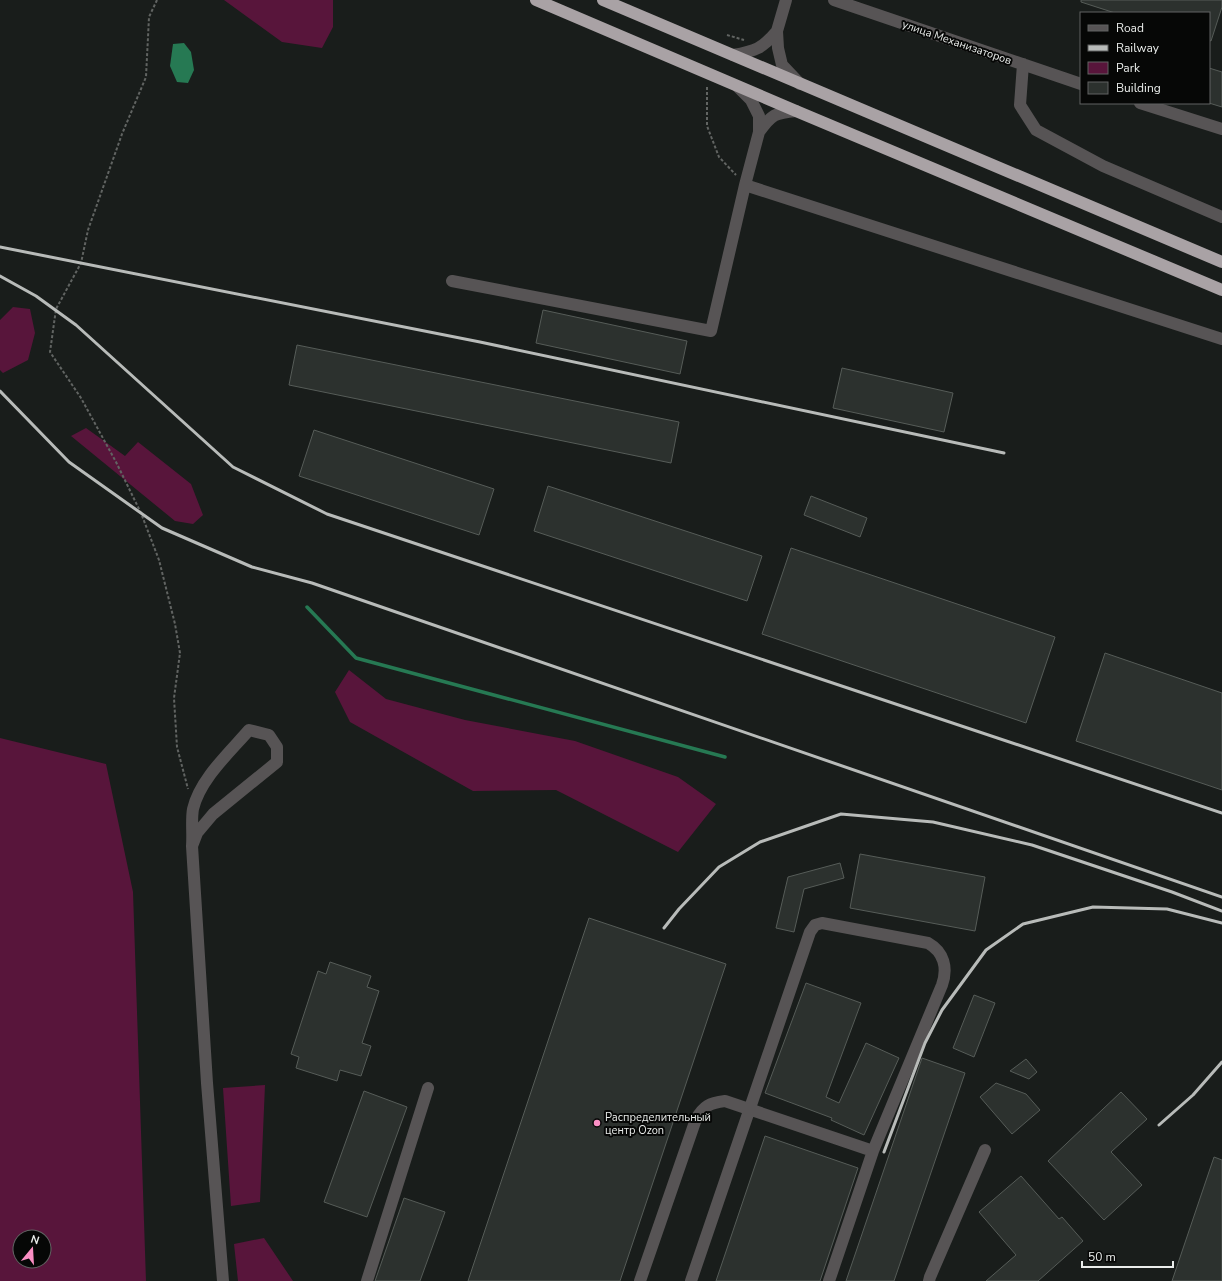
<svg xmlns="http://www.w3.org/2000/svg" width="1222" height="1281" font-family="'Nunito Sans',sans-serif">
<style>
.green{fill:#58153b;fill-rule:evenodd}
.water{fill:#267953}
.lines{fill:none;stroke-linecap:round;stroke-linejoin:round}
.stream{stroke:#267953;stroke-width:3.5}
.building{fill:#2c312e;stroke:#565c58}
.path{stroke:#616462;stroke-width:2;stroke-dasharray:3 2;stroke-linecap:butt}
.minor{stroke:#575455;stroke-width:12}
.highway{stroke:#a9a2a5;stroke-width:12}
.rail{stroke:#b8bbb9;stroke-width:3}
.poi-dot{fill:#fb8fc4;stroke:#060706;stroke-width:1.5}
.labels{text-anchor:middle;stroke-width:4;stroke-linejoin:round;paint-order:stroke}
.street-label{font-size:11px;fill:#eaedeb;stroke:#060706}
.poi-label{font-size:11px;fill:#eaedeb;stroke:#060706;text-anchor:start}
</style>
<rect width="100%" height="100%" fill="#191d1b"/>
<!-- green -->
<path class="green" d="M 224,0 L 333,0 L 333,27 L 322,48 L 282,42 Z
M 13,307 L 30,309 L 35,333 L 28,360 L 3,373 L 0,370 L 0,320 Z
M 86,428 L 125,456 L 138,442 L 191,484 L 203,515 L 193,524 L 175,521 L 71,436 Z
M 349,670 L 386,699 L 465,720 L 575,741 L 678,777 L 716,804 L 678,852 L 556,790 L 473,791 L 350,722 L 335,692 Z
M 0,738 L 106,764 L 133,892 L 146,1281 L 0,1281 ZM 20,1237 L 44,1237 L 44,1261 L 20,1261 Z
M 265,1085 L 260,1202 L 231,1206 L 223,1088 Z
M 264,1238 L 293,1281 L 238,1281 L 234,1244 Z"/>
<!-- water -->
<path class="water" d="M 184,43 L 191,52 L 194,70 L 188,83 L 177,82 L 170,66 L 173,44 Z"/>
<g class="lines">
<!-- stream -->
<path class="stream" d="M 307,607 L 356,658 L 725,757"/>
</g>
<!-- building -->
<path class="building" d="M 1081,0 L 1222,0 L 1222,7 L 1211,41 L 1209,40 L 1209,13 L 1115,13 L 1081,2 Z
M 1209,68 L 1222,72 L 1222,107 L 1209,103 Z
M 543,310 L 687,341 L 680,374 L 536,343 Z
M 297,345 L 679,422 L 671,463 L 289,385 Z
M 842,368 L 953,393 L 944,432 L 833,408 Z
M 314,430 L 494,489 L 479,535 L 299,476 Z
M 548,486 L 762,556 L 747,601 L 534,531 Z
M 811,496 L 867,518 L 860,537 L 804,515 Z
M 791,548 L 1055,637 L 1026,723 L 762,634 Z
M 1105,653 L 1222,693 L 1222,790 L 1076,741 Z
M 860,854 L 985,877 L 975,931 L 850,908 Z
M 840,863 L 844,878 L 804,889 L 794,932 L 776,928 L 788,877 Z
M 589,918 L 726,964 L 620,1281 L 468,1281 Z
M 330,962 L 371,976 L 367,987 L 379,991 L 362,1043 L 371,1046 L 361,1076 L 340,1070 L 337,1081 L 296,1068 L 299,1057 L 291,1054 L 318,971 L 326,974 Z
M 806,983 L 861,1003 L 826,1097 L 839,1103 L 866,1043 L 899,1058 L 864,1135 L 831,1120 L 832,1118 L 765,1093 Z
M 974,995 L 995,1003 L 974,1057 L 953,1048 Z
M 922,1058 L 965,1073 L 894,1281 L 846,1281 Z
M 1026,1059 L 1037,1072 L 1029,1079 L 1010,1071 Z
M 996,1083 L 1026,1094 L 1040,1110 L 1012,1134 L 980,1097 Z
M 364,1091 L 407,1107 L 367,1217 L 324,1202 Z
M 1121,1092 L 1147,1119 L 1111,1152 L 1142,1185 L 1104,1220 L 1048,1161 Z
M 765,1136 L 858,1168 L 820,1281 L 716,1281 Z
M 1214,1157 L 1222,1160 L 1222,1281 L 1172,1281 Z
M 1021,1176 L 1059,1219 L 1062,1217 L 1083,1241 L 1038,1281 L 986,1281 L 1016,1255 L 979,1212 Z
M 404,1198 L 445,1212 L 420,1281 L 375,1281 Z"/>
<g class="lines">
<!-- path -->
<path class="path" d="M 157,0 L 149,17 L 146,77 L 122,134 L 88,230 L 81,263 L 56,309 L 50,352 L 81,398 L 116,462 L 141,513 L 159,560 L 175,624 L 180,653 L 174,698 L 177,747 L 188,789
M 727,35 L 744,40
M 707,87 L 707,126 L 719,157 L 736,175"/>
<!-- minor -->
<path class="minor" d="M 786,0 L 777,31 L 778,48 L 782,65 L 800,84
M 834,0 L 1081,84
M 733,55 C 755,51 762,49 777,31
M 1023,64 L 1020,105 L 1036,130 L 1103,166 L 1222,217
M 1140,103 L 1222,129
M 759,132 C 772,114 775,113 796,111
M 745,185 L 1222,339
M 452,281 L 711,331 L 745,185 L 759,132 L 759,116 L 751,100 L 738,87
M 192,846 L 197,833 L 213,814 L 277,762 L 277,747 L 269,735 L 249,730 C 230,752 200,779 193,809 C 191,820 193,834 192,846 L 207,1083 L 223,1281
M 367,1281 L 428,1088
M 640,1281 L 696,1119 C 704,1106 709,1103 725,1101 L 873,1151
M 691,1281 L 810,932 L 815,925 L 822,923 L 928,943 C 944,952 948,968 942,985 L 873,1151 L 829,1281
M 929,1281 L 930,1277 L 985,1150"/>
<!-- highway -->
<path class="highway" d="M 536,0 L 796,111 L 1222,290
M 603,0 L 1222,262"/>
<!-- rail -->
<path class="rail" d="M 0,247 L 480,342 L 1004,453
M 0,276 L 36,296 L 76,325 L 233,467 L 327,514 L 1222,813
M 0,391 L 69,462 L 162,528 L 252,567 L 312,583 L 1222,897
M 664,928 L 679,909 L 719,867 L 760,842 L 841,814 L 933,822 L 1032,845 L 1172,892 L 1222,911
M 1159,1125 L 1193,1095 L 1222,1062
M 884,1152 L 925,1043 L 942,1010 L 986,950 L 1023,924 L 1093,907 L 1167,909 L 1222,923"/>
</g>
<!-- markers -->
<circle class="poi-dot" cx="597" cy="1123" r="4"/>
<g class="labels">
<!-- street labels -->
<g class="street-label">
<text transform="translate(957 42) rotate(19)" y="4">улица Механизаторов</text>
</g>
<!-- poi labels -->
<g class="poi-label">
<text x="605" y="1121">Распределительный<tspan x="605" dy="13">центр Ozon</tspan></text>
</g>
</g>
<!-- legend -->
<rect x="1080" y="12" width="130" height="92" fill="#060706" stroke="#616362"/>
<rect x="1088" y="25" width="20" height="6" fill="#575455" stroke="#616362"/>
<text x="1116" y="32" font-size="12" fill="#eaedeb">Road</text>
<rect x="1088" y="45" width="20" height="6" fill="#b8bbb9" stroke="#616362"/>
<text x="1116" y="52" font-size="12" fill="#eaedeb">Railway</text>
<rect x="1088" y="62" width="20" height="12" fill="#58153b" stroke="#616362"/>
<text x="1116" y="72" font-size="12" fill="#eaedeb">Park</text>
<rect x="1088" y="82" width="20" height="12" fill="#2c312e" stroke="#616362"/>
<text x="1116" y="92" font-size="12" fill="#eaedeb">Building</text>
<!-- north arrow -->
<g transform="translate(32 1249) rotate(18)"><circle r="19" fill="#060706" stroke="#616362"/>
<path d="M0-3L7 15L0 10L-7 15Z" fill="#fb8fc4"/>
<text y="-6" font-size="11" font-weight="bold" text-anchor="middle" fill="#eaedeb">N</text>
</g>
<!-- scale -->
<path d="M1082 1261v6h91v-6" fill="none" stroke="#eaedeb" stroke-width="2"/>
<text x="1088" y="1261" font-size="12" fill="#eaedeb" stroke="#060706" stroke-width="3" paint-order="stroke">50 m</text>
</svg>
